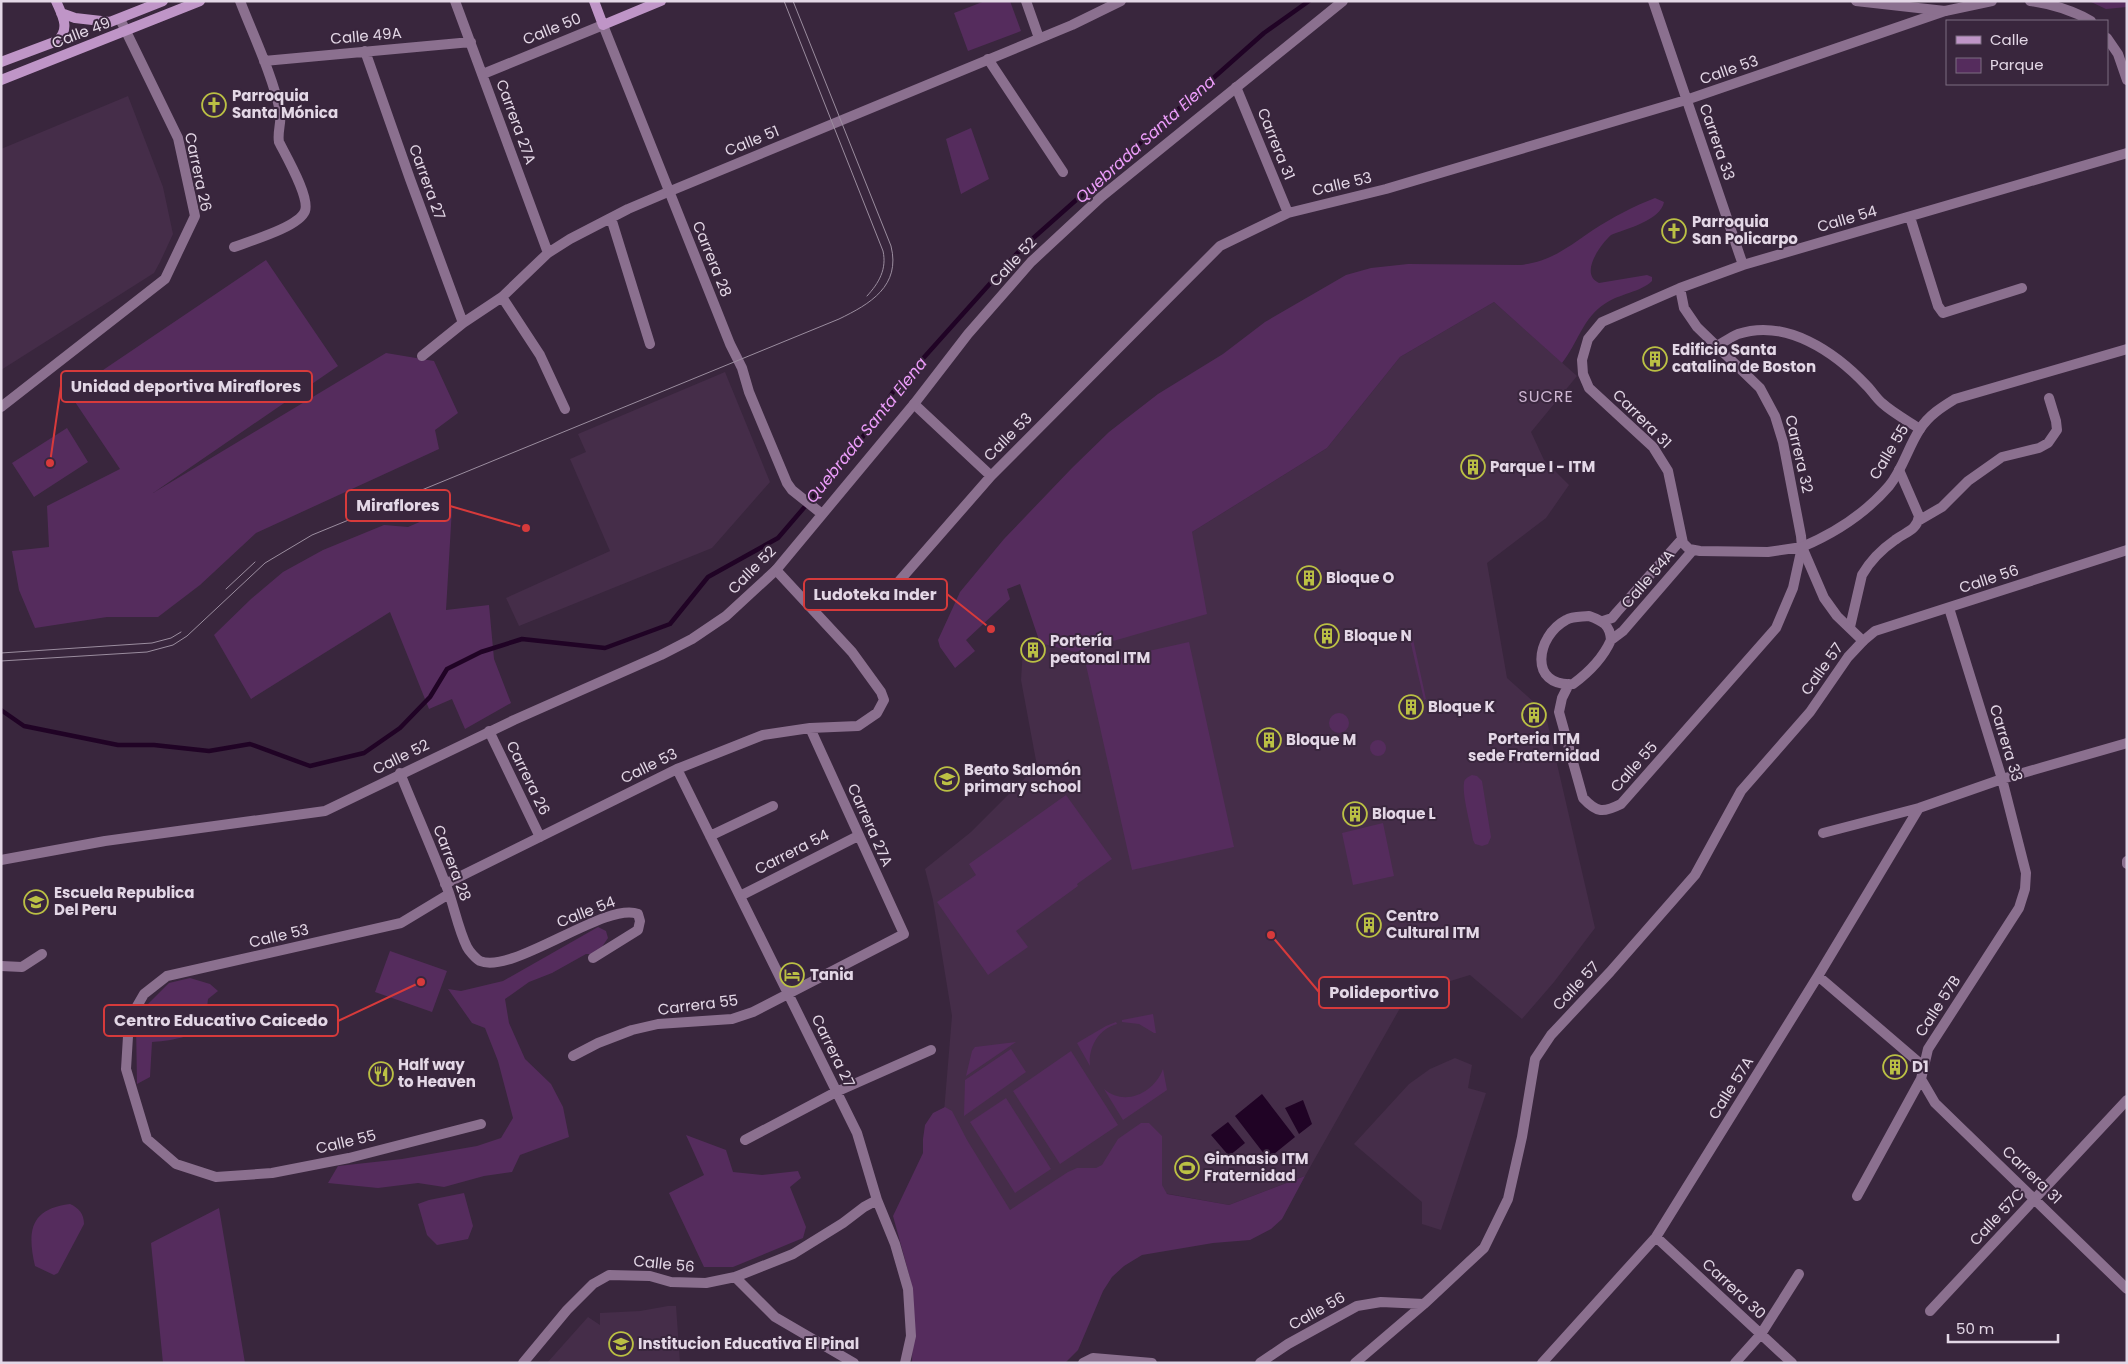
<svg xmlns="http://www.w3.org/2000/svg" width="2128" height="1364" font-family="Poppins,sans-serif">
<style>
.built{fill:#452d49}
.green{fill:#552c5d}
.water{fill:#200325}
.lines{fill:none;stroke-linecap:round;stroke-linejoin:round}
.stream{stroke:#200325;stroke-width:4.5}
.minor{stroke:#8b708f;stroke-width:10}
.tertiary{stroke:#8b708f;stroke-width:10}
.secondary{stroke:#bf95c7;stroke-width:10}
.tram{stroke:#9b8d9f;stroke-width:1}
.labels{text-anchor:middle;stroke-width:4;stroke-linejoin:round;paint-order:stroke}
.street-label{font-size:15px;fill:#e3d7e6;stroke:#39263d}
.poi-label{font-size:15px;font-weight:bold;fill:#e3d7e6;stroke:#39263d;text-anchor:start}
.water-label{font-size:16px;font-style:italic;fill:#ee9efc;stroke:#39263d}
.neighbourhood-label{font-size:16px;letter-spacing:1px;fill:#cdb5d2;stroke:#39263d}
.leader{fill:none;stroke:#d73a3b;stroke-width:2}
.callout-dot{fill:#d73a3b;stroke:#39263d;stroke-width:2}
.callout{fill:#39263d;stroke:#d73a3b;stroke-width:2}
.callout-label{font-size:16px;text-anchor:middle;font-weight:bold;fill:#e3d7e6}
</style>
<rect width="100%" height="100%" fill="#39263d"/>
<!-- built -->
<path class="built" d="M 128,96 L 163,187 L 173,234 L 160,262 L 154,273 L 1,370 L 1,149 Z
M 1494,302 L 1577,376 L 1531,432 L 1544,460 L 1569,485 L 1546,518 L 1487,563 L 1507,678 L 1545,712 L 1595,928 L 1554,982 L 1522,1019 L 1470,975 L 1408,994 L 1305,1176 L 1229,1205 L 1147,1190 L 1010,1231 L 943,1124 L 952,1016 L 933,900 L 925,869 L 971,832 L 1037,766 L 1021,680 L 1023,649 L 1042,643 L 1075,652 L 1192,532 L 1327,448 L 1400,357 Z
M 725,372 L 770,482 L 712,548 L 519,626 L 506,598 L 610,551 L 570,459 L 586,452 L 578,434 Z
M 1455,1058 L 1472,1065 L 1468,1088 L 1486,1093 L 1441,1230 L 1422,1224 L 1422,1202 L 1354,1144 L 1409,1084 L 1430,1069 Z
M 668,1306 L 676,1306 L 680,1363 L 547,1363 L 588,1317 L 600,1325 L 600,1313 L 640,1311 Z"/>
<!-- green -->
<path class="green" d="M 985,1 L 1010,1 L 1021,31 L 968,51 L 954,13 Z
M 2089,1 L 2127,1 L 2127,7 L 2106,9 Z
M 971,128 L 989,179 L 961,194 L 946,139 Z
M 1655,198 L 1664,202 C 1661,220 1626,229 1611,235 C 1600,245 1579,274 1599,283 L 1647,275 L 1652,277 L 1652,281 C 1641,292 1619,294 1606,303 C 1583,317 1578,343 1562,363 L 1494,302 L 1400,357 L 1327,448 L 1192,532 L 1207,614 L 1075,652 L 1040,643 L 1020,584 L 1007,589 L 1010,599 L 966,640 L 975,651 L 955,668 L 940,647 L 938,640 L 960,592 L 1004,539 L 1072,468 L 1109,432 L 1158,394 L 1223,354 L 1265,322 L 1346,275 L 1371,268 L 1408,264 L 1521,265 C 1552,261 1568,247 1593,230 C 1613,217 1634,206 1655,198 Z
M 266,260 L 338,366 L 153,493 L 386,353 L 434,361 L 458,413 L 435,430 L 439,449 L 256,533 L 200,585 L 158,617 L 107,617 L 35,628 L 19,590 L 12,551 L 49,547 L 47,506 L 120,469 L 69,393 Z
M 67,428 L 88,462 L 34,497 L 12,463 Z
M 452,508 L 446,610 L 489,605 L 494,659 L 511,703 L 465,729 L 452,699 L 429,709 L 390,612 L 251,699 L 214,635 L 251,599 L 283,572 L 323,550 L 384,525 L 408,527 Z
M 1411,630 L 1426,699 L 1424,700 L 1408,631 Z
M 1189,642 L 1234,847 L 1132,870 L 1086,665 Z
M1329 723a10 10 0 1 1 20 0a10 10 0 1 1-20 0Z
M1370 748a8 8 0 1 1 16 0a8 8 0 1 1-16 0Z
M 1472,775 L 1477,776 L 1482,781 L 1491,837 L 1488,844 L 1482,846 L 1475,844 L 1473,840 C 1471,826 1462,796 1464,783 C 1464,779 1468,777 1472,775 Z
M 1066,795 L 1112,859 L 1077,884 L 1078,886 L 1016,931 L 1028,947 L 988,975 L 937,902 L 976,875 L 969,864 Z
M 1383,823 L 1394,876 L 1353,885 L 1342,833 Z
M 598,927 L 606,931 L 608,938 L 597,954 L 586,954 L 552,973 L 529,982 L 505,999 L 509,1023 L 525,1059 L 551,1084 L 563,1107 L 569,1137 L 520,1155 L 512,1172 L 484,1176 L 444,1187 L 418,1183 L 378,1188 L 328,1183 L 338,1166 L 402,1159 L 477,1146 L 501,1138 L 513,1118 L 498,1061 L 485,1028 L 472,1023 L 448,989 L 461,991 L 503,981 Z
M 390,951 L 447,971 L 432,1012 L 375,992 Z
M 190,978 L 210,984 L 218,991 L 208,999 C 207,1006 207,1015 205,1022 C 199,1038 165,1041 152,1042 L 150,1077 L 137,1084 L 136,1022 L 145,1007 L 169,983 Z
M 1153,1014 L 1156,1033 L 1154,1033 L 1139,1024 L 1122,1022 L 1122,1020 Z
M 1116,1022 L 1117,1024 C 1098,1029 1088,1048 1090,1066 L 1077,1043 L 1106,1026 Z
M 1016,1042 L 966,1076 L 972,1051 L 975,1047 Z
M 1011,1049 L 1026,1072 L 964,1116 L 965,1080 Z
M 1071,1051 L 1118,1125 L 1060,1164 L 1013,1091 Z
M 1163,1069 L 1167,1090 L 1123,1120 L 1104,1089 C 1125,1107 1154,1093 1163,1069 Z
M 1006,1098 L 1051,1169 L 1015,1193 L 970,1122 Z
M 945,1107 L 952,1111 L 967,1140 L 1010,1210 L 1068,1172 L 1077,1168 L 1096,1168 L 1102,1165 L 1118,1139 L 1141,1123 L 1149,1123 L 1162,1136 L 1162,1185 L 1167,1194 L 1229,1205 L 1305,1176 L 1282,1219 L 1271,1229 L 1250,1240 L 1213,1243 L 1142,1255 L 1124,1266 L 1112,1277 L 1103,1291 L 1078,1350 L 1065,1363 L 912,1363 L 913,1307 L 910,1278 L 893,1216 L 923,1153 L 923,1139 L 925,1125 L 933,1113 Z
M 686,1135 L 726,1150 L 733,1172 L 762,1175 L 798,1171 L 801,1178 L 790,1187 L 806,1227 L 803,1238 L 733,1267 L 704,1267 L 669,1193 L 704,1175 Z
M 464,1193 L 473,1226 L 468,1239 L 437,1245 L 427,1235 L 418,1204 L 429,1200 Z
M 70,1204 C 79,1208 84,1214 84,1224 L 58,1273 L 54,1275 L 35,1266 C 27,1231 30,1209 70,1204 Z
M 219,1208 L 245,1363 L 163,1363 L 151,1243 Z"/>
<!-- water -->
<path class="water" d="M 1262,1094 L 1295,1137 L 1268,1159 L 1235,1116 Z
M 1303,1100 L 1312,1124 L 1299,1134 L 1285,1108 Z
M 1228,1122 L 1245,1143 L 1229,1156 L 1211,1135 Z"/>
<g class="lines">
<!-- stream -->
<path class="stream" d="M 1,710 L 24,726 L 118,745 L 154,745 L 209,751 L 250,744 L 310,766 L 364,753 L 400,728 L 430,697 L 447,669 L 481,652 L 522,639 L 605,648 L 670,624 L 708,577 L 778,538 L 856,447 L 893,392 L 1021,249 L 1264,33 L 1309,1"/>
<!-- minor -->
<path class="minor" d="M 455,1 L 548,253
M 1653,1 L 1743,265
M 365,51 L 410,179 L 463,323
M 988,59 L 1063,172
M 264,61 L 471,42
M 483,74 L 603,25
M 1236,87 L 1288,213
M 1910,217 L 1938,306 L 1943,313 L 2022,288
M 611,218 L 650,344
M 234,247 C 250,241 299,227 305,211 C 310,197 286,156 279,142 C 277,132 282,122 280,111 C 272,74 254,37 240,1
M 502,297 L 540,355 L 565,409
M 1717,346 C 1724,342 1731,337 1738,334 C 1786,318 1835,352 1867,386 C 1872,391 1876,398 1882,403 C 1893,413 1908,421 1920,429
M 422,356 L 463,323 L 502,297 L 548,253 L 570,239 L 628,209 L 668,192
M 914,404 L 991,476
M 1,407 L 165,279 L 195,216 L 178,138 L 120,19
M 1918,521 L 1942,507 L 1968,481 L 2002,457 L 2039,448 L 2048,443 L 2057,430 L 2056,421 L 2049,398
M 1802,547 L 1768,552 L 1700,551 L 1689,549 L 1683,543 L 1668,471 L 1653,447 L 1589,388 L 1583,374 L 1582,360 L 1588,339 L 1602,322 L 1680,288 L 1743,265 L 2127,153
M 880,603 L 991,476 L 1220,246 L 1288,213 L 1386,189 L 1686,100 L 1945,11
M 1589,616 C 1603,621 1610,625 1611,640 C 1603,658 1588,673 1573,684 C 1528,687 1536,636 1566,620 C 1573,616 1581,617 1589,616 Z
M 1603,621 L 1612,618 L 1617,612 L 1682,539
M 1850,627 L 1862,575 C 1870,561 1882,549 1895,540 C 1905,532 1917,531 1919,516 L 1899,470
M 1611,640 L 1623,631 L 1693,550
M 1569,684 L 1562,698 L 1559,712 L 1583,798 C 1597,813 1603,813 1621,804 L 1776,628 L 1793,588 L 1802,547 L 1801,536 L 1783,442 L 1775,416 L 1760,388 L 1697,327 L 1684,308 L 1680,288
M 489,731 L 540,837
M 677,769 L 857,1133 L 877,1200 L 895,1244 L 908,1289 L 911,1336 L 905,1363
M 400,773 C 416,813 434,853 449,893 C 455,911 459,931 467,947 C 469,951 476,959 480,961 C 513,975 606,901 638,914 L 640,921 L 638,930 L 593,958
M 1823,833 L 1919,808 L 2002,779 L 2127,743
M 710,836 L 773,806
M 2127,861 L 2127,864
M 445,884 L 677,769 L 763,735 L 810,728 L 858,726 L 877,713 L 884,700 L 881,692 L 852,652 L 776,570
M 449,894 L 401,923 L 167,976 L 144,994 L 129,1020 L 126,1069 L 147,1139 L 176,1164 L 216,1177 L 272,1173 L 349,1158 L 481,1124
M 740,896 L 858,836
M 1,966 L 22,967 L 42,954
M 1818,976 L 1923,1066
M 573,1056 L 598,1043 L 632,1030 L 658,1024 L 732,1019 L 753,1012 L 904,934 L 810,728
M 1921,1079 L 1935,1103 L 2127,1289
M 745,1140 L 836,1092 L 931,1050
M 1857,1196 L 1921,1079 L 1928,1049 L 2019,908 L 2025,889 L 2026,873 L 2002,779 L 1949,608
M 1656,1237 L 1792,1363
M 735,1277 L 775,1317 L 854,1363
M 1930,1311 L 2127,1100
M 523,1363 L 567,1310 L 593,1284 L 609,1275 L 650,1276 L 671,1282 L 706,1283 L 735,1277 L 793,1254 L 843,1223 L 864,1207 L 877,1200
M 1083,1363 L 1093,1358 L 1152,1363
M 1260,1363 L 1288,1344 L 1357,1306 L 1381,1302 L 1424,1304
M 1355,1363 L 1424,1304 L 1484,1248 L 1508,1199 L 1522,1137 L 1535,1059 L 1551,1035 L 1610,972 L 1695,875 L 1741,791 L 1810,712 L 1848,657 L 1863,641
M 1542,1363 L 1656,1237 L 1818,976 L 1919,808
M 1735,1363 L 1761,1334 L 1799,1274"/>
<!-- tertiary -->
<path class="tertiary" d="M 1026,1 L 1039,38
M 1856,1 L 1945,11 L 1992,1
M 2030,1 C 2052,4 2072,10 2091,21
M 603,25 L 730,344 L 742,368 L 749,392 L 787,483 L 792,490 L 822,514
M 2107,38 L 2118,54 L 2127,80
M 668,192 L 1072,25 L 1121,1
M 2127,349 L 1955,399 C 1942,407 1929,415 1920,429 C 1908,447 1903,469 1889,486 C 1865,514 1835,533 1802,547 L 1824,598 L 1837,616 L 1863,641 L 1875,631 L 2127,550
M 1,860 L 105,841 L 325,811 L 514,720 L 661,655 L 692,639 L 726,616 L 776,570 L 914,404 L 968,334 L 1031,262 L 1101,197 L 1343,1"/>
<!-- secondary -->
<path class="secondary" d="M 594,1 L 603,25 L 661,1
M 61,13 L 75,18 L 110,22 L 163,1
M 1,62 L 57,41 C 71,29 62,15 56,1
M 1,80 L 200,1"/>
<!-- tram -->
<path class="tram" d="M 784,1 L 883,251 C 887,269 879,283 867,296
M 226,589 L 255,562
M 1,653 L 152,643 L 171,638 L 181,632
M 1,661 L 147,652 L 173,645 L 187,636 L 265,563 L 312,535 L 839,319 C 870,304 901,286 891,246 L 793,1"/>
</g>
<!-- icons -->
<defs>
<g id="church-ring" transform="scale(1.25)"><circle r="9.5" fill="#39263d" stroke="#bbc044" stroke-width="1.5"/><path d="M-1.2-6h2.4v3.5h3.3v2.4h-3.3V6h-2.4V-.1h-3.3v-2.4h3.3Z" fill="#bbc044"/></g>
<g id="building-ring" transform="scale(1.25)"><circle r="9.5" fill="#39263d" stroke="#bbc044" stroke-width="1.5"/><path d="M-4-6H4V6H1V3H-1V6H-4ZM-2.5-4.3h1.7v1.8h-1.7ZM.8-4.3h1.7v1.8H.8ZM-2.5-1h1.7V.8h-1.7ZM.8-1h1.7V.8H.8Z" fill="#bbc044"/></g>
<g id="school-ring" transform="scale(1.25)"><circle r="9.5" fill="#39263d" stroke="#bbc044" stroke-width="1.5"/><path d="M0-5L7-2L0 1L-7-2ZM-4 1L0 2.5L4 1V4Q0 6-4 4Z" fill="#bbc044"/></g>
<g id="hotel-ring" transform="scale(1.25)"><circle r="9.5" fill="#39263d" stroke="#bbc044" stroke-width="1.5"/><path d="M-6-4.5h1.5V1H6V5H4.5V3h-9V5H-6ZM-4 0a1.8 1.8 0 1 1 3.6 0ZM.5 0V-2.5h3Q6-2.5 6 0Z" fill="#bbc044"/></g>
<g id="restaurant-ring" transform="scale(1.25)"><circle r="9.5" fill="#39263d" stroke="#bbc044" stroke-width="1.5"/><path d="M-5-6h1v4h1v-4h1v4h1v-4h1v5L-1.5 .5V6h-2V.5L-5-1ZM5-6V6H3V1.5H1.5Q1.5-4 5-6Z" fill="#bbc044"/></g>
<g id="stadium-ring" transform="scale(1.25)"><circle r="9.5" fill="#39263d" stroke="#bbc044" stroke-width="1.5"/><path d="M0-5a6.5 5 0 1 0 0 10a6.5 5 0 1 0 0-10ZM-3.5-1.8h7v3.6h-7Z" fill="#bbc044"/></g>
</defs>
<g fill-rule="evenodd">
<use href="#church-ring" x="214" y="105"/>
<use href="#church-ring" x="1674" y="231"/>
<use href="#building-ring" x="1655" y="359"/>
<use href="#building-ring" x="1473" y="467"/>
<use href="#building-ring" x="1309" y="578"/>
<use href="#building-ring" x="1327" y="636"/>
<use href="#building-ring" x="1033" y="650"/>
<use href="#building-ring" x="1411" y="707"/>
<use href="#building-ring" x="1534" y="715"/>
<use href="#building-ring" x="1269" y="740"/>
<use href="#school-ring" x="947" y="779"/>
<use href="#building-ring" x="1355" y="814"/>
<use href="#school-ring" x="36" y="902"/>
<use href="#building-ring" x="1369" y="925"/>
<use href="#hotel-ring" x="792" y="975"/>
<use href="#building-ring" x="1895" y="1067"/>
<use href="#restaurant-ring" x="381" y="1074"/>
<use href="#stadium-ring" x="1187" y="1168"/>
<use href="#school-ring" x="621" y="1344"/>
</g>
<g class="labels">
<!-- street labels -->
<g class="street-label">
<text transform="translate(552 29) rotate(-22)" y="5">Calle 50</text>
<text transform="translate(81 33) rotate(-21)" y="5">Calle 49</text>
<text transform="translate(366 36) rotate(-5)" y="5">Calle 49A</text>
<text transform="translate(1729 70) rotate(-19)" y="5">Calle 53</text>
<text transform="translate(516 122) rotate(70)" y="5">Carrera 27A</text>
<text transform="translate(752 141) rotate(-22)" y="5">Calle 51</text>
<text transform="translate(1717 142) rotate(71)" y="5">Carrera 33</text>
<text transform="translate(1276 144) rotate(68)" y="5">Carrera 31</text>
<text transform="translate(198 172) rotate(78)" y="5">Carrera 26</text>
<text transform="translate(427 182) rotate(70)" y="5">Carrera 27</text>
<text transform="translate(1342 184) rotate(-13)" y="5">Calle 53</text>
<text transform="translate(1847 219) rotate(-16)" y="5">Calle 54</text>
<text transform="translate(712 259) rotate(68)" y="5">Carrera 28</text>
<text transform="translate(1013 262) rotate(-47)" y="5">Calle 52</text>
<text transform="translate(1642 419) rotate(45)" y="5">Carrera 31</text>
<text transform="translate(1008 437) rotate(-45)" y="5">Calle 53</text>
<text transform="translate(1889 452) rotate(-59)" y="5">Calle 55</text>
<text transform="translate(1799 454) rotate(77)" y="5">Carrera 32</text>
<text transform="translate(752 570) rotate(-45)" y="5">Calle 52</text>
<text transform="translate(1648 579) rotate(-49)" y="5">Calle 54A</text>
<text transform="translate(1989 579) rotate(-18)" y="5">Calle 56</text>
<text transform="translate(1822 669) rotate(-54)" y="5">Calle 57</text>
<text transform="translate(2006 743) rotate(73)" y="5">Carrera 33</text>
<text transform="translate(401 757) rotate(-26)" y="5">Calle 52</text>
<text transform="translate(649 766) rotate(-26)" y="5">Calle 53</text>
<text transform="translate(1634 767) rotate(-48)" y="5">Calle 55</text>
<text transform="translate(528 778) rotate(64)" y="5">Carrera 26</text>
<text transform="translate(870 825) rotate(66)" y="5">Carrera 27A</text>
<text transform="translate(792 852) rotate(-27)" y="5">Carrera 54</text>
<text transform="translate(452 863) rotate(69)" y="5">Carrera 28</text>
<text transform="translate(586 912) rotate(-21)" y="5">Calle 54</text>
<text transform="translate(279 936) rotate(-13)" y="5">Calle 53</text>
<text transform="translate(1576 986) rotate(-47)" y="5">Calle 57</text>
<text transform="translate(698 1005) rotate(-7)" y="5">Carrera 55</text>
<text transform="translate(1938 1006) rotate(-57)" y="5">Calle 57B</text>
<text transform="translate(833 1051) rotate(64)" y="5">Carrera 27</text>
<text transform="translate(1731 1088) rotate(-58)" y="5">Calle 57A</text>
<text transform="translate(346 1142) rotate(-13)" y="5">Calle 55</text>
<text transform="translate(2032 1175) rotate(44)" y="5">Carrera 31</text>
<text transform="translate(1997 1217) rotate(-47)" y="5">Calle 57C</text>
<text transform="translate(664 1264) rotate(6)" y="5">Calle 56</text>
<text transform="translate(1734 1289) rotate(43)" y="5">Carrera 30</text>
<text transform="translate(1317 1311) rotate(-29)" y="5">Calle 56</text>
</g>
<!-- poi labels -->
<g class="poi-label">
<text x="232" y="101">Parroquia<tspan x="232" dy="17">Santa Mónica</tspan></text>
<text x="1692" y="227">Parroquia<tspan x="1692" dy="17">San Policarpo</tspan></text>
<text x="1672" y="355">Edificio Santa<tspan x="1672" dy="17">catalina de Boston</tspan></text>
<text x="1490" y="472">Parque I - ITM</text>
<text x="1326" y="583">Bloque O</text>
<text x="1344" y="641">Bloque N</text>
<text x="1050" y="646">Portería<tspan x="1050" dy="17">peatonal ITM</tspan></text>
<text x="1428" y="712">Bloque K</text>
<text x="1534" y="744" text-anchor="middle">Porteria ITM<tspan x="1534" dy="17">sede Fraternidad</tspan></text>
<text x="1286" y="745">Bloque M</text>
<text x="964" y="775">Beato Salomón<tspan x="964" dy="17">primary school</tspan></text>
<text x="1372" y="819">Bloque L</text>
<text x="54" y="898">Escuela Republica<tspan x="54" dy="17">Del Peru</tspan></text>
<text x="1386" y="921">Centro<tspan x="1386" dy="17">Cultural ITM</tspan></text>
<text x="810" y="980">Tania</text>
<text x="398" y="1070">Half way<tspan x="398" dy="17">to Heaven</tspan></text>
<text x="1912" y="1072">D1</text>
<text x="1204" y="1164">Gimnasio ITM<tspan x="1204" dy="17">Fraternidad</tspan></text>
<text x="638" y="1349">Institucion Educativa El Pinal</text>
</g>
<!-- water labels -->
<g class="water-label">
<text transform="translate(1145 139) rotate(-42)" y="6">Quebrada Santa Elena</text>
<text transform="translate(866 430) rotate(-51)" y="6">Quebrada Santa Elena</text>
</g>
<!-- neighbourhood labels -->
<g class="neighbourhood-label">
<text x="1546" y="402">SUCRE</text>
</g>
</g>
<!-- callouts -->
<path class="leader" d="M50 463L61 386M526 528L450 506M991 629L947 594M1271 935L1319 992M421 982L338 1021"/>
<g class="callout-dot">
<circle cx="50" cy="463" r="5"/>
<circle cx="526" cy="528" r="5"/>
<circle cx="991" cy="629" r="5"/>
<circle cx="1271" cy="935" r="5"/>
<circle cx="421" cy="982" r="5"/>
</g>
<g class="callout">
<rect x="61" y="371" width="251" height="31" rx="5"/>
<rect x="346" y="490" width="104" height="31" rx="5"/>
<rect x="804" y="579" width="143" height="31" rx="5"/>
<rect x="1319" y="977" width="130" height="31" rx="5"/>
<rect x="104" y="1005" width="234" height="31" rx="5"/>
</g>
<g class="callout-label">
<text x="186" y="392">Unidad deportiva Miraflores</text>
<text x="398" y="511">Miraflores</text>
<text x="875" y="600">Ludoteka Inder</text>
<text x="1384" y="998">Polideportivo</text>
<text x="221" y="1026">Centro Educativo Caicedo</text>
</g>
<!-- border -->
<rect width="2128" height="1364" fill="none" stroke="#e3d7e6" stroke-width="5"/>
<!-- legend -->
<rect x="1946" y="20" width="162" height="65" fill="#39263d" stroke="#7d6d81"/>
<rect x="1956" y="36" width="25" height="8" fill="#bf95c7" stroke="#7d6d81"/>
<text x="1990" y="45" font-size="15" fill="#e3d7e6">Calle</text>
<rect x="1956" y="58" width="25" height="15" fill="#552c5d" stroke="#7d6d81"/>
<text x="1990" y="70" font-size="15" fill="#e3d7e6">Parque</text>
<!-- scale -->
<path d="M1948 1334v8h110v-8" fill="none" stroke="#e3d7e6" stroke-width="2.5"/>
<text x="1956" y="1334" font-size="15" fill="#e3d7e6" stroke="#39263d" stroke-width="4" paint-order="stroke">50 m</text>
</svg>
